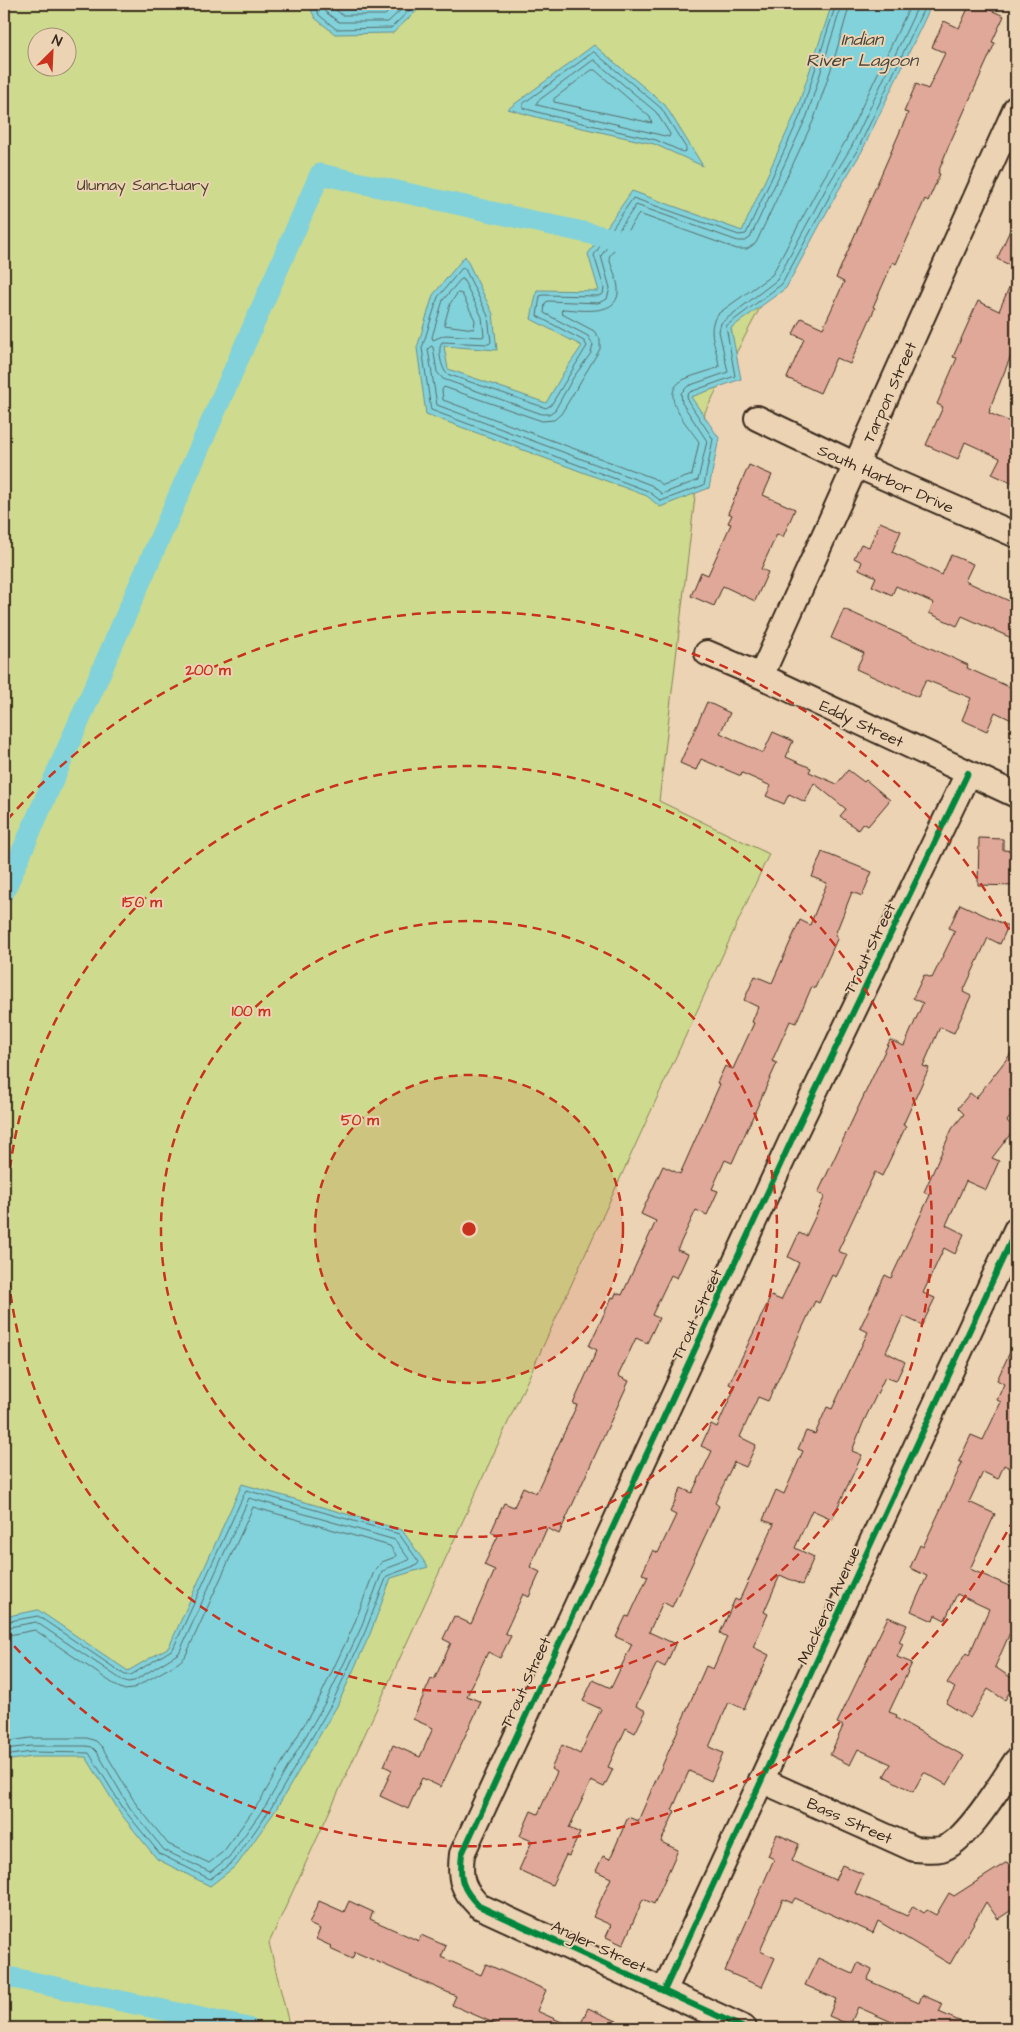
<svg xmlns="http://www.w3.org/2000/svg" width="1020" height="2032" font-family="'Architects Daughter',sans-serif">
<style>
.green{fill:#ceda8d;stroke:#848256;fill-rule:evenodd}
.water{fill:#82d2db;stroke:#668f8f}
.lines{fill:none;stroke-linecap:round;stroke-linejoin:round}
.shore{stroke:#576d6a;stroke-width:1}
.canal{stroke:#82d2db;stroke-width:21}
.building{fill:#e0a898;stroke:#3b2a1e}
.minor-casing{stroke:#3b2a1e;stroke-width:28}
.minor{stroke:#ebd3b3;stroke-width:24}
.cycleway-casing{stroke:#ebd3b3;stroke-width:9}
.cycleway{stroke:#00873e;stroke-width:6}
.ring{fill:none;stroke:#c8321e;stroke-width:2.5;stroke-dasharray:9 6}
.labels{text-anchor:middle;stroke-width:4;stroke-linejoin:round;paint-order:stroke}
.park-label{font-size:16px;fill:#51442f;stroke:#ebd3b3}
.street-label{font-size:16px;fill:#3b2a1e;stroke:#ebd3b3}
.water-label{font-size:18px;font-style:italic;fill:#46433a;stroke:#ebd3b3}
.centre{fill:#c8321e;stroke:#ebd3b3;stroke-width:2.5}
.ring-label{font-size:15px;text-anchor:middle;font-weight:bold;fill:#c8321e;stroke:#ebd3b3;stroke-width:4;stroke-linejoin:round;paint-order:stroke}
</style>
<rect width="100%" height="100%" fill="#ebd3b3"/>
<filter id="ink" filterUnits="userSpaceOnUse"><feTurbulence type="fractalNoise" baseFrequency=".02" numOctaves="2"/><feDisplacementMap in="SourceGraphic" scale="10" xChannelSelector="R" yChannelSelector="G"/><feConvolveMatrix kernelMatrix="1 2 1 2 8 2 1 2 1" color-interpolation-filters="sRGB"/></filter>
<g filter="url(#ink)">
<!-- green -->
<path class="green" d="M 4,4 L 920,4 L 705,412 L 659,801 L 769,854 L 269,1943 L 290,2028 L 4,2028 ZM 38,38 L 68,38 L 68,68 L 38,68 Z"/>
<!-- water -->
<path class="water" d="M 308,4 L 424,4 L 393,33 L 335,34 L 315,18 Z
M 832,4 L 932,4 L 862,151 L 838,191 L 786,288 L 731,328 L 741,379 L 691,397 L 719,438 L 709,488 L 660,507 L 647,496 L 426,414 L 417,348 L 433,295 L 465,256 L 493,314 L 497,350 L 444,346 L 448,369 L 546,403 L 564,372 L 582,346 L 531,319 L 537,290 L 599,291 L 588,254 L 632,191 L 742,231 L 796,112 Z
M 594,45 L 665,105 L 703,166 L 654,144 L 551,121 L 508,109 Z
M 242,1484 L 402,1530 L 428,1567 L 391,1578 L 370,1634 L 337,1706 L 275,1811 L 237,1865 L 210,1886 L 157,1859 L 121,1814 L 86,1757 L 32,1757 L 4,1761 L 4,1617 L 38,1610 L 128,1671 L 169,1647 Z"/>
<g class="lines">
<!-- shore -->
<path class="shore" d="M 314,4 L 319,15 L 336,29 L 391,28 L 416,4
M 321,4 L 324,11 L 339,22 L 388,22 L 407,4
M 329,4 L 342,15 L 385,15 L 397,4
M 836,4 L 801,114 L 746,234 L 739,235 L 633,198 L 594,255 L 604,288 L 603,294 L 598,296 L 543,295 L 540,296 L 537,316 L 584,341 L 587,346 L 551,405 L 546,408 L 447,374 C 441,368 437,348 442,342 L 489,344 L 491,342 L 488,316 L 465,269 L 462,268 L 438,297 L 422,348 L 431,410 L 648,491 L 661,501 L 704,485 L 713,439 L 688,401 L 687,395 L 690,392 L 735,376 L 726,326 L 782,284 L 834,188 L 858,149 L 926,4
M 842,4 L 807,116 L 750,238 L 745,241 L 738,241 L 636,205 L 601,256 L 610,288 L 607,299 L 598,303 L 548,301 L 545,303 L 544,313 L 588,336 L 593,345 L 591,353 L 573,378 L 555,410 L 549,414 L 542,414 L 443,379 L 437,372 L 433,347 L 431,346 L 428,349 L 437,405 L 651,485 L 662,494 L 698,480 L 707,441 L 682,403 L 681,393 L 688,386 L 728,372 L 719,331 L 721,323 L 777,280 L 828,185 L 852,146 L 919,4
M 850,4 L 833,63 L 814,119 L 756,243 L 747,249 L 737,249 L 639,214 L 609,257 C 611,267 617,277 618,288 C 621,317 581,310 563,309 L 561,311 L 562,314 L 594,331 L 600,339 L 600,349 L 561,414 L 554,420 L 542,421 L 444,387 L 442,390 L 443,400 L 653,478 L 663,485 L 692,475 L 699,442 C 689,426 655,393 685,379 C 696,374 708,372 719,367 C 718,349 704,328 719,313 L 772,275 L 822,181 L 845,142 L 911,4
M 594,52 L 661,108 L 686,148 L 686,151 L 683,152 L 656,140 L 552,116 L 523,108 L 523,104 Z
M 594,60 L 656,112 L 670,134 L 669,137 L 537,105 L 537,102 Z
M 592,70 L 595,70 L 650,117 L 652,123 L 554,102 L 554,99 Z
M 463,279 L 482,317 L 484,336 L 482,337 L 445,335 L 433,340 L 432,337 L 443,300 L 460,280 Z
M 458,293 L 462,294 L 475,320 L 474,329 L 444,325 L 450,304 Z
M 4,1622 L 38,1616 L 125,1675 L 131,1675 L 173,1649 L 246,1490 L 399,1534 L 419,1562 L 417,1565 L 387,1576 L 365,1632 L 332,1703 L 271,1808 L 234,1861 L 210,1879 L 160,1854 L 125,1811 L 89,1753 L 31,1752 L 4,1756
M 4,1628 L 36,1622 L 122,1680 L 128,1682 L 134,1681 L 179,1653 L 249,1498 L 395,1540 L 409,1559 L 407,1561 L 388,1568 L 382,1572 L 360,1630 L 326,1701 L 266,1805 L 229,1857 L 210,1872 L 164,1850 L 130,1808 L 97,1752 L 92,1747 L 86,1746 L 31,1746 L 4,1749
M 4,1636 L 35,1630 L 118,1687 L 125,1690 L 132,1689 L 178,1663 L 185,1657 L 253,1507 L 390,1546 L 396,1555 L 395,1557 L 382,1562 L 375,1569 L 353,1627 L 320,1697 L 260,1801 L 224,1851 L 209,1863 L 168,1844 L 136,1804 L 102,1747 L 96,1741 L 87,1738 L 30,1738 L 4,1742"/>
<!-- canal -->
<path class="canal" d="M 4,892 L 320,174 L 628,242
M 4,1976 L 248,2028"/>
</g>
<!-- building -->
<path class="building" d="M 970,4 L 977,4 L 1004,16 L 992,42 L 995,43 L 949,145 L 938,173 L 940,174 L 928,201 L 925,199 L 896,264 L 893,262 L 873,307 L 875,308 L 850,364 L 836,358 L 820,393 L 787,378 L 804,339 L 793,334 L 801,318 L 823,328 L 844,282 L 836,278 L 908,113 L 904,112 L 916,84 L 928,89 L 945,53 L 932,47 L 944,21 L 959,28 Z
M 1016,217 L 1016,268 L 997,259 Z
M 1016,271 L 1016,343 L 989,410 L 990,410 L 989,413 L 1015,424 L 1016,420 L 1016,485 L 992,474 L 1000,458 L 965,442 L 958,459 L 926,445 L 943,407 L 937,404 L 957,358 L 953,357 L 978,301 L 999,311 Z
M 749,465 L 772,475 L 763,495 L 795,509 L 783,537 L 777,534 L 761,569 L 768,572 L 755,601 L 723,586 L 714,606 L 691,596 L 701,572 L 708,575 L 731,524 L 728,523 L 732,515 L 728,513 Z
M 880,522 L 901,531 L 892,552 L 942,575 L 951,555 L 973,564 L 965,581 L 1016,604 L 1016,640 L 962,616 L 957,626 L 929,613 L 934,603 L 896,586 L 892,595 L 872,586 L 876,577 L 859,569 L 862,562 L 854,558 L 861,544 L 869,547 Z
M 844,609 L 968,665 L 967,668 L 1016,690 L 1016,722 L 995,712 L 987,731 L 962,720 L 971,698 L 926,680 L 918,697 L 856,669 L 864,653 L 831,638 Z
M 707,702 L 730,713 L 720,733 L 763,753 L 773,732 L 793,741 L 786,757 L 811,768 L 809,772 L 837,784 L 848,770 L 864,782 L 866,780 L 890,800 L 868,826 L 863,823 L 858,830 L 840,816 L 846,809 L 814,783 L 805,802 L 789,794 L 784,804 L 766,796 L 771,786 L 742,773 L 741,776 L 701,759 L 696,770 L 680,763 Z
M 979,838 L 1003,839 L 1003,850 L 1016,851 L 1016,886 L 978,885 Z
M 822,852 L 872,872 L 862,896 L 852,892 L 835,935 L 838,937 L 815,988 L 812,986 L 796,1023 L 790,1021 L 772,1061 L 777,1063 L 732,1163 L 725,1160 L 712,1189 L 718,1191 L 707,1215 L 696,1210 L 677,1250 L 688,1254 L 677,1278 L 671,1275 L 652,1315 L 659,1318 L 647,1343 L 636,1338 L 618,1376 L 629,1381 L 559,1534 L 547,1528 L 530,1567 L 540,1572 L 529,1597 L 523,1594 L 505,1633 L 511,1636 L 500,1658 L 488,1652 L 467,1696 L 481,1702 L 441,1787 L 422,1778 L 408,1809 L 380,1796 L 392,1770 L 384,1766 L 393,1745 L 420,1757 L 433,1728 L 413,1719 L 431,1679 L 434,1680 L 451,1643 L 443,1639 L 454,1616 L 471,1624 L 495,1570 L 484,1565 L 498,1536 L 491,1532 L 504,1503 L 514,1507 L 523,1487 L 536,1493 L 577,1405 L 573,1404 L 597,1350 L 589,1346 L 612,1297 L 614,1298 L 616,1293 L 622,1295 L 656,1221 L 641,1214 L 663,1166 L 680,1174 L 720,1084 L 717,1083 L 725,1066 L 733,1069 L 754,1023 L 752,1022 L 758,1007 L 744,1000 L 755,976 L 772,983 L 800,920 L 810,925 L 827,883 L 812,877 Z
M 960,904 L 1008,926 L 1000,944 L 988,938 L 963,992 L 971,996 L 954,1033 L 940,1027 L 923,1066 L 929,1068 L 903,1125 L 906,1126 L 882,1176 L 875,1172 L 838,1251 L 847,1255 L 836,1277 L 832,1275 L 819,1303 L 815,1301 L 768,1401 L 758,1397 L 740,1437 L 756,1445 L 746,1467 L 734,1462 L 715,1503 L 719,1506 L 672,1607 L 663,1602 L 649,1632 L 675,1644 L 665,1667 L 657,1663 L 636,1706 L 646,1711 L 635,1733 L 626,1728 L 608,1767 L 613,1769 L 604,1787 L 591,1781 L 569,1828 L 580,1833 L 569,1856 L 566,1855 L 552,1885 L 519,1870 L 532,1841 L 520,1836 L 531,1811 L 538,1814 L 557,1772 L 551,1769 L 562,1745 L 580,1754 L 601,1709 L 583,1701 L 593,1680 L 611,1688 L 632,1644 L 616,1637 L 626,1616 L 629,1617 L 648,1576 L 642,1574 L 653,1550 L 658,1553 L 676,1515 L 670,1512 L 681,1488 L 692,1493 L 712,1451 L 701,1446 L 711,1424 L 717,1427 L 735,1387 L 729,1384 L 771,1296 L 781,1300 L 799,1263 L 788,1257 L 799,1233 L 806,1236 L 825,1196 L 818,1193 L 890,1040 L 904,1046 L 923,1003 L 913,998 L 924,975 L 932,978 L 955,931 L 949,928 Z
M 1016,1047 L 1016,1109 L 1007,1121 L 1015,1128 L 992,1158 L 999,1161 L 986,1190 L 966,1181 L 946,1225 L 964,1234 L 955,1254 L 944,1248 L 923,1293 L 935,1298 L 922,1325 L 903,1316 L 886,1352 L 905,1362 L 896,1381 L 885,1377 L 863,1423 L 852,1451 L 862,1455 L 832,1519 L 812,1510 L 795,1548 L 814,1557 L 802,1585 L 780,1575 L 764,1612 L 768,1614 L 753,1647 L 769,1655 L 744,1709 L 729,1702 L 709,1747 L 723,1753 L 711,1781 L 689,1771 L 672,1810 L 675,1811 L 661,1842 L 678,1850 L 654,1904 L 643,1899 L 623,1945 L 606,1937 L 611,1925 L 593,1917 L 611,1878 L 596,1871 L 603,1856 L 610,1859 L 628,1817 L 638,1821 L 706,1666 L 713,1669 L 727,1637 L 720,1633 L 735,1599 L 739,1601 L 774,1524 L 763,1520 L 776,1490 L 784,1494 L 803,1451 L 798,1449 L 806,1431 L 815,1434 L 827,1407 L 832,1409 L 868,1332 L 860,1328 L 885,1275 L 891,1278 L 930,1195 L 924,1192 L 952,1129 L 964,1114 L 958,1108 L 970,1093 L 976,1098 Z
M 1016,1339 L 1016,1471 L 1004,1465 L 998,1479 L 983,1472 L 969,1502 L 995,1514 L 970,1569 L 1016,1589 L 1016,1619 L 995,1667 L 1016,1681 L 1005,1700 L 988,1689 L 970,1718 L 946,1703 L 955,1688 L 947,1683 L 966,1653 L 969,1655 L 989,1609 L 957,1594 L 945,1620 L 935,1615 L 933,1621 L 911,1611 L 927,1576 L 910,1568 L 920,1545 L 923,1547 L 962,1463 L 959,1461 L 971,1435 L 983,1440 L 1001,1402 L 997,1400 L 1004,1384 L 997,1380 Z
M 888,1617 L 907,1625 L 899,1642 L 903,1644 L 897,1657 L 912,1663 L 889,1712 L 897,1715 L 896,1718 L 964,1756 L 947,1785 L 924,1772 L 913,1792 L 884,1776 L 891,1764 L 858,1749 L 850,1765 L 830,1755 L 843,1726 L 837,1723 Z
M 777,1834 L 799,1844 L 792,1861 L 835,1880 L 842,1865 L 863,1874 L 855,1893 L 907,1916 L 913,1906 L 924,1913 L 927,1910 L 936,1915 L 949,1893 L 954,1896 L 1007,1862 L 1009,1865 L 1016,1860 L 1016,1907 L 998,1919 L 986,1902 L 950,1964 L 878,1921 L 873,1933 L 795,1898 L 792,1903 L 783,1899 L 760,1951 L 775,1958 L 762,1987 L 725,1971 L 774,1859 L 768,1856 Z
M 319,1901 L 344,1912 L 349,1901 L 373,1912 L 370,1919 L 419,1941 L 421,1935 L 446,1946 L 441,1957 L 481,1975 L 486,1964 L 546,1990 L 537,2011 L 575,2028 L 505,2028 L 452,2005 L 456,1996 L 355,1952 L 352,1959 L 330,1949 L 331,1946 L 316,1939 L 320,1929 L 309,1924 Z
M 818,1958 L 853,1974 L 858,1963 L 872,1970 L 867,1980 L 919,2003 L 922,1995 L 943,2004 L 939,2012 L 975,2028 L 892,2028 L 894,2023 L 858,2007 L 850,2025 L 829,2016 L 836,1999 L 805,1985 Z
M 588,2008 L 632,2028 L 579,2028 Z"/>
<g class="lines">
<!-- minor casing -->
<g class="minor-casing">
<path id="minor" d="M 757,418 L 856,465 L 1016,535
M 707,653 L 761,676 L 1016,795
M 761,676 L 1016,108
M 761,1780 L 914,1849 C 922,1849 933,1851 941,1849 C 966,1843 1001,1783 1016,1761
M 664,1991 L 1016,1230
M 744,2028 L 479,1906 C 462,1889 459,1879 462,1854 L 793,1137 L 968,773"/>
</g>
<!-- minor -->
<use href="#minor" class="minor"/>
<!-- cycleway casing -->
<g class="cycleway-casing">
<path id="cycleway" d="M 664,1991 L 1016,1230
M 744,2028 L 479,1906 C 462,1889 459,1879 462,1854 L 793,1137 L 968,773"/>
</g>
<!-- cycleway -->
<use href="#cycleway" class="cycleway"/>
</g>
</g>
<!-- distance rings -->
<circle cx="469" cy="1229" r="154" fill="#c8321e" fill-opacity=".12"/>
<g class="ring">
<circle cx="469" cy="1229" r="154"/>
<circle cx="469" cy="1229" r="308"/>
<circle cx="469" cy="1229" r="463"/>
<path d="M1014 1519A617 617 0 0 1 7 1638M7 820A617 617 0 0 1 1014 939"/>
</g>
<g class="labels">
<!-- park labels -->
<g class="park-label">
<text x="143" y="190">Ulumay Sanctuary</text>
</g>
<!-- street labels -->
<g class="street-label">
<text transform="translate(889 392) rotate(-66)" y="6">Tarpon Street</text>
<text transform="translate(886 478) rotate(24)" y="6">South Harbor Drive</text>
<text transform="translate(862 723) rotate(25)" y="6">Eddy Street</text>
<text transform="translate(869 948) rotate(-64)" y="6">Trout Street</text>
<text transform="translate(696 1314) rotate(-65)" y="6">Trout Street</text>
<text transform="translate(828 1605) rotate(-65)" y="6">Mackeral Avenue</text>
<text transform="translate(525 1682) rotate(-65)" y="6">Trout Street</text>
<text transform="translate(850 1820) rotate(24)" y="6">Bass Street</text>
<text transform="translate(599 1946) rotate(25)" y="6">Angler Street</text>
</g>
<!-- water labels -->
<g class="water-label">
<text x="862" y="45">Indian<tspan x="862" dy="21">River Lagoon</tspan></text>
</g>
</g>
<circle cx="469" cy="1229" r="8" class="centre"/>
<g class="ring-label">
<text x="208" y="675">200 m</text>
<text x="142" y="907">150 m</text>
<text x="251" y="1016">100 m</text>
<text x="360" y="1125">50 m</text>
</g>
<!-- margin -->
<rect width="1020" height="2032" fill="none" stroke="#ebd3b3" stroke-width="20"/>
<rect x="10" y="10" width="1000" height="2012" fill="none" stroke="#3b2a1e" stroke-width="2" filter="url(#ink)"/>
<!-- north arrow -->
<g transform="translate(52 52) rotate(24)"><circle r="24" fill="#ebd3b3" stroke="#a58f77"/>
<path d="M0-4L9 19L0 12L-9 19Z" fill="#c8321e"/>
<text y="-8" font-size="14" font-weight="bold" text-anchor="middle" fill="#3b2a1e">N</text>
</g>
</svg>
